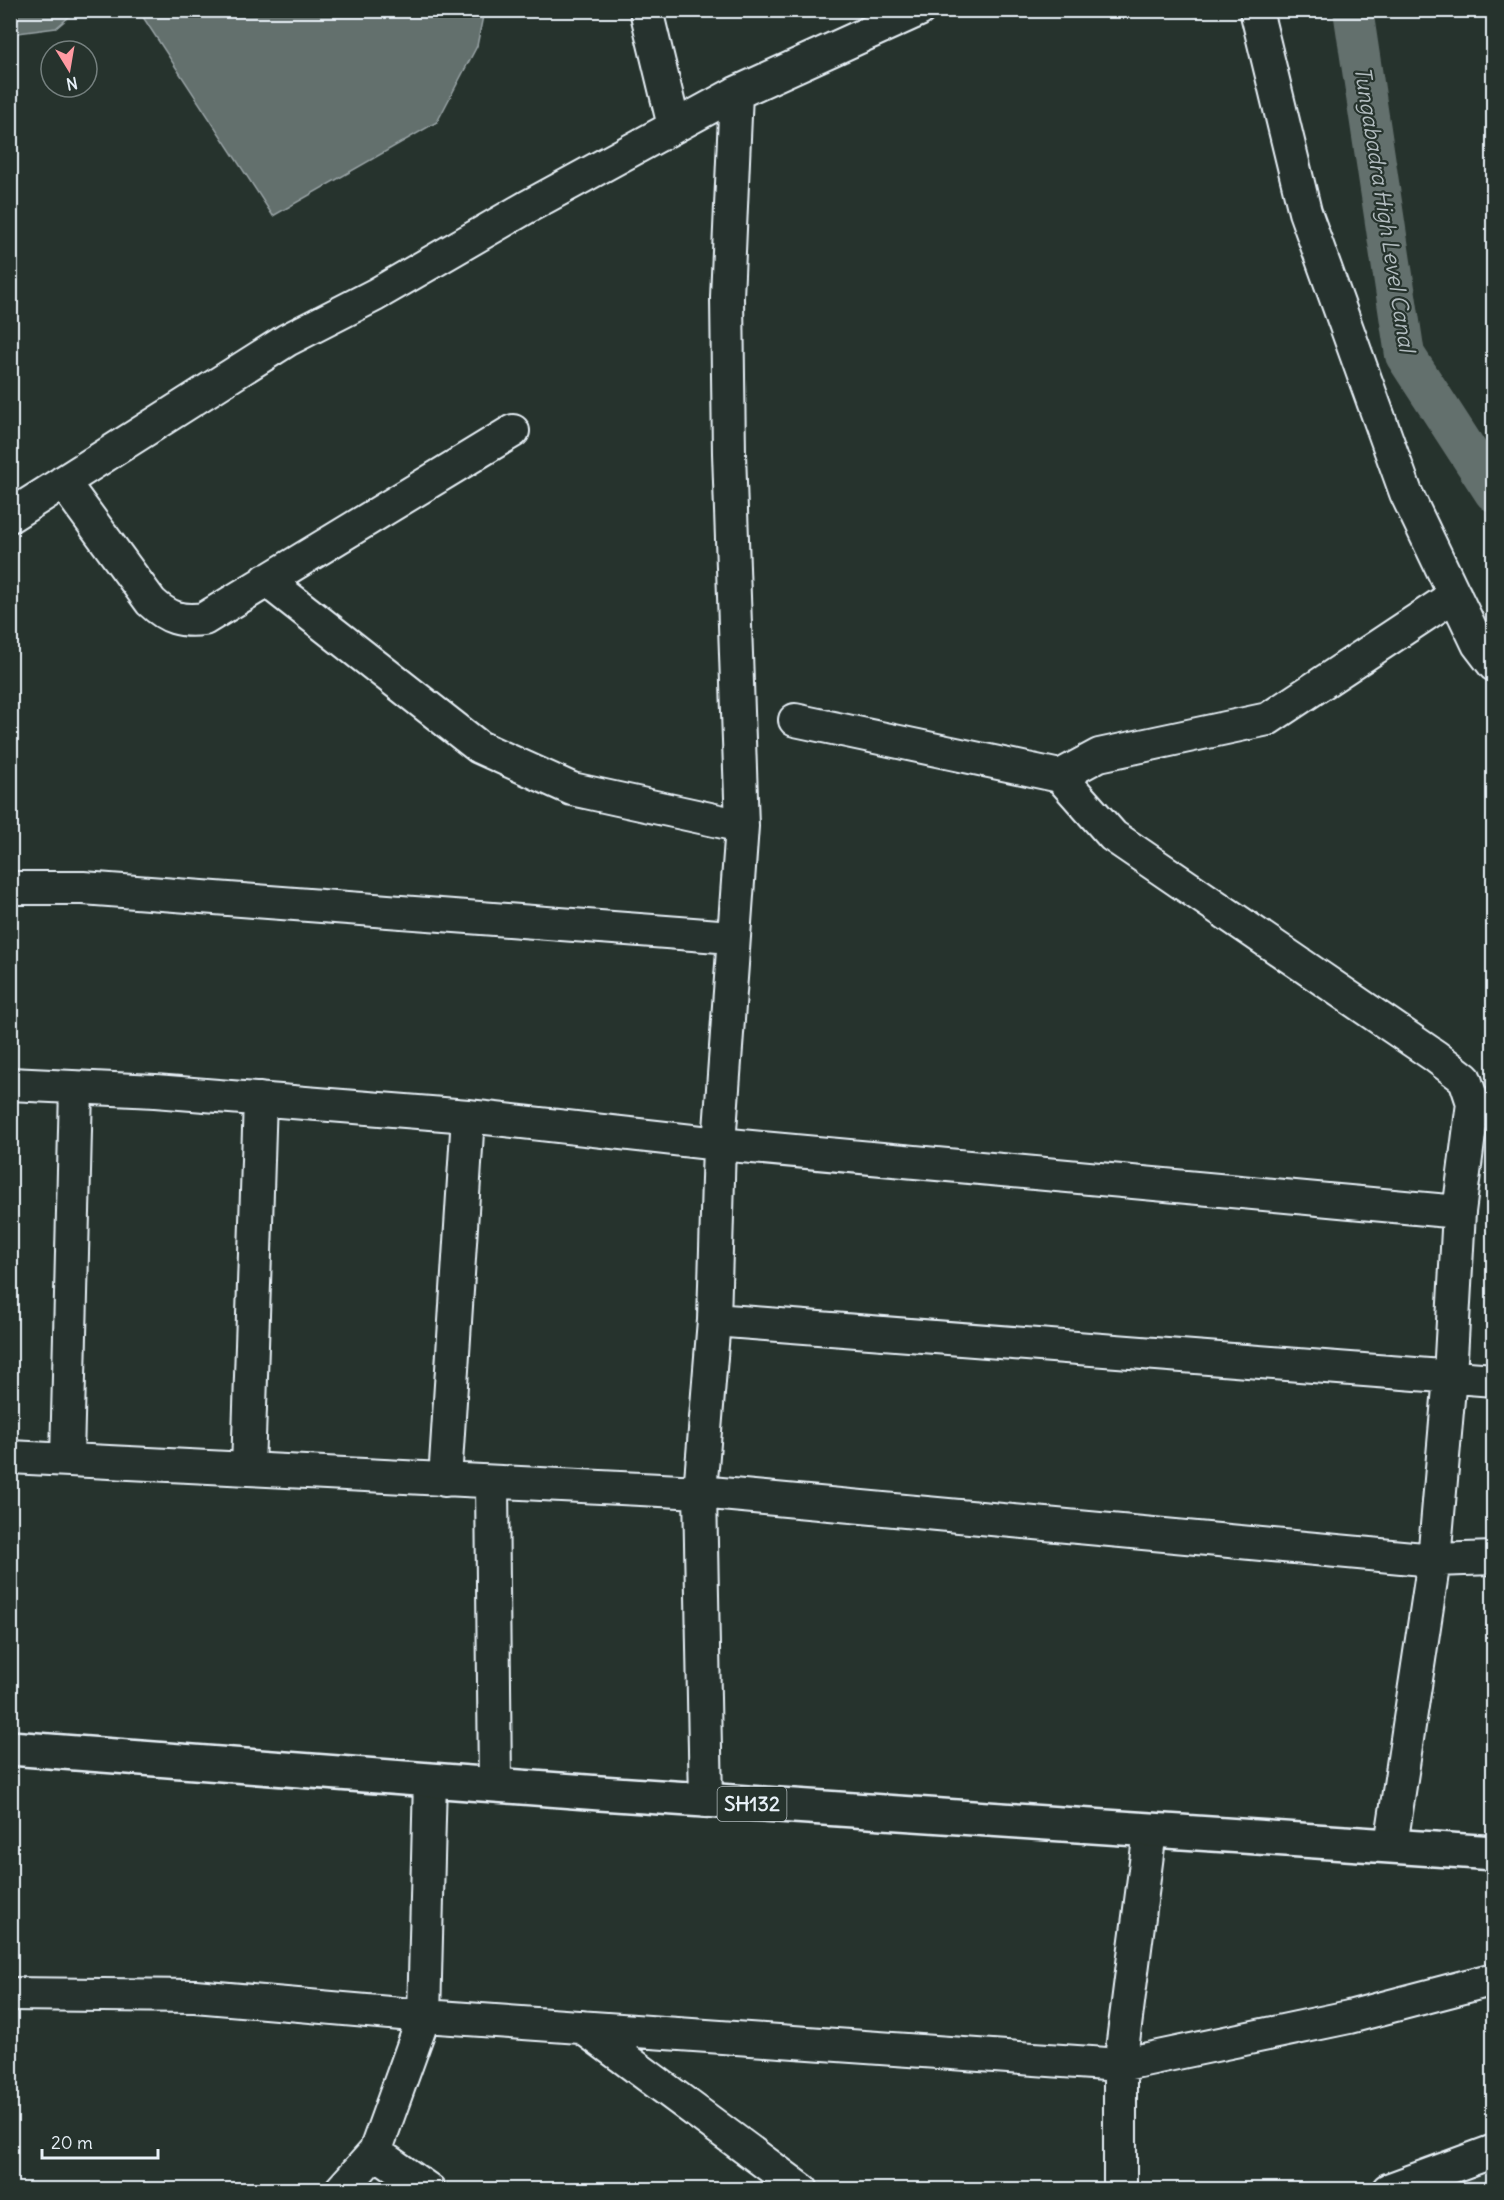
<svg xmlns="http://www.w3.org/2000/svg" width="1504" height="2200" font-family="Delius,sans-serif">
<style>
.built{fill:#333f3a}
.water{fill:#636f6d;stroke:#98a3a5;stroke-width:1.5}
.lines{fill:none;stroke-linecap:round;stroke-linejoin:round}
.canal{stroke:#636f6d;stroke-width:40}
.street-casing{stroke:#e8f1f8;stroke-width:36}
.primary-casing{stroke:#e8f1f8;stroke-width:38}
.street{stroke:#26332d;stroke-width:32}
.primary{stroke:#26332d;stroke-width:33}
.labels{text-anchor:middle;stroke-width:4.5;stroke-linejoin:round;paint-order:stroke}
.shield{fill:#26332d;stroke:#aeb8bb;stroke-width:1.5}
.shield-label{font-size:20px;font-weight:bold;fill:#e8f1f8}
.water-label{font-size:22px;font-style:italic;fill:#b3bdc0;stroke:#26332d}
</style>
<rect width="100%" height="100%" fill="#26332d"/>
<filter id="ink" filterUnits="userSpaceOnUse"><feTurbulence type="fractalNoise" baseFrequency=".0167" numOctaves="2"/><feDisplacementMap in="SourceGraphic" scale="12" xChannelSelector="R" yChannelSelector="G"/><feConvolveMatrix kernelMatrix="1 2 1 2 8 2 1 2 1" color-interpolation-filters="sRGB"/></filter>
<g filter="url(#ink)">
<!-- built -->
<path class="built" d="M 1493,2171 L 1493,2189 L 1441,2189 Z"/>
<!-- water -->
<path class="water" d="M 10,11 L 11,10 L 76,11 L 56,28 L 11,34 Z
M 139,11 L 484,11 L 477,46 L 437,122 L 273,216 Z"/>
<g class="lines">
<!-- canal -->
<path class="canal" d="M 1353,10 L 1405,355 L 1494,492"/>
<!-- street casing -->
<g class="street-casing">
<path id="street" d="M 646,10 L 674,126
M 1256,10 L 1305,212 L 1406,493 L 1478,644 L 1494,665
M 63,482 L 151,602 C 168,618 181,622 204,619 L 513,431
M 10,516 L 287,340 L 375,295 L 527,207 L 736,93 L 919,10
M 266,580 L 479,747 L 572,789 L 742,826
M 795,720 L 1060,776 L 1099,755 L 1268,719 L 1455,595
M 1060,776 L 1113,836 L 1435,1056 L 1465,1079 L 1473,1103 L 1459,1212 L 1450,1376 L 1434,1560 L 1391,1845
M 10,888 L 83,888 L 732,937
M 10,1084 L 155,1091 L 468,1116 L 719,1144 L 1459,1212
M 714,1320 L 1494,1380
M 10,1457 L 700,1492 L 1434,1560 L 1494,1558
M 67,1458 L 76,1089
M 248,1469 L 260,1099
M 445,1480 L 468,1116
M 492,1482 L 495,1785
M 706,1801 L 700,1492 L 714,1320 L 719,1144 L 742,826 L 729,453 L 727,297 L 736,93
M 1150,1831 L 1120,2065 L 1349,2017 L 1494,1979
M 10,1994 L 195,1996 L 424,2016 L 1120,2065 L 1120,2190
M 582,2027 L 802,2190
M 375,2152 L 429,2190
M 341,2190 L 375,2152 L 424,2016 L 430,1780
M 1388,2190 L 1494,2151"/>
</g>
<!-- primary casing -->
<g class="primary-casing">
<path id="primary" d="M 10,1748 L 600,1793 L 1494,1853"/>
</g>
<!-- street -->
<use href="#street" class="street"/>
<!-- primary -->
<use href="#primary" class="primary"/>
</g>
</g>
<g class="labels">
<!-- shield labels -->
<rect class="shield" x="717.5" y="1787" width="69" height="34" rx="4.5"/>
<g class="shield-label">
<text x="752" y="1811">SH132</text>
</g>
<!-- water labels -->
<g class="water-label">
<text transform="translate(1385 209) rotate(81)" y="8">Tungabadra High Level Canal</text>
</g>
</g>
<!-- margin -->
<rect width="1504" height="2200" fill="none" stroke="#26332d" stroke-width="36"/>
<rect x="18" y="18" width="1468" height="2164" fill="none" stroke="#e8f1f8" stroke-width="2" filter="url(#ink)"/>
<!-- north arrow -->
<g transform="translate(69 69) rotate(169)"><circle r="28" fill="#26332d" stroke="#747f7e" stroke-width="1.5"/>
<path d="M0-4.5L10 22L0 15L-10 22Z" fill="#ff9aa2"/>
<text y="-9" font-size="16" font-weight="bold" text-anchor="middle" fill="#e8f1f8">N</text>
</g>
<!-- scale -->
<path d="M42 2149v9h116v-9" fill="none" stroke="#e8f1f8" stroke-width="3"/>
<text x="51" y="2149" font-size="18" fill="#e8f1f8" stroke="#26332d" stroke-width="4.5" paint-order="stroke">20 m</text>
</svg>
